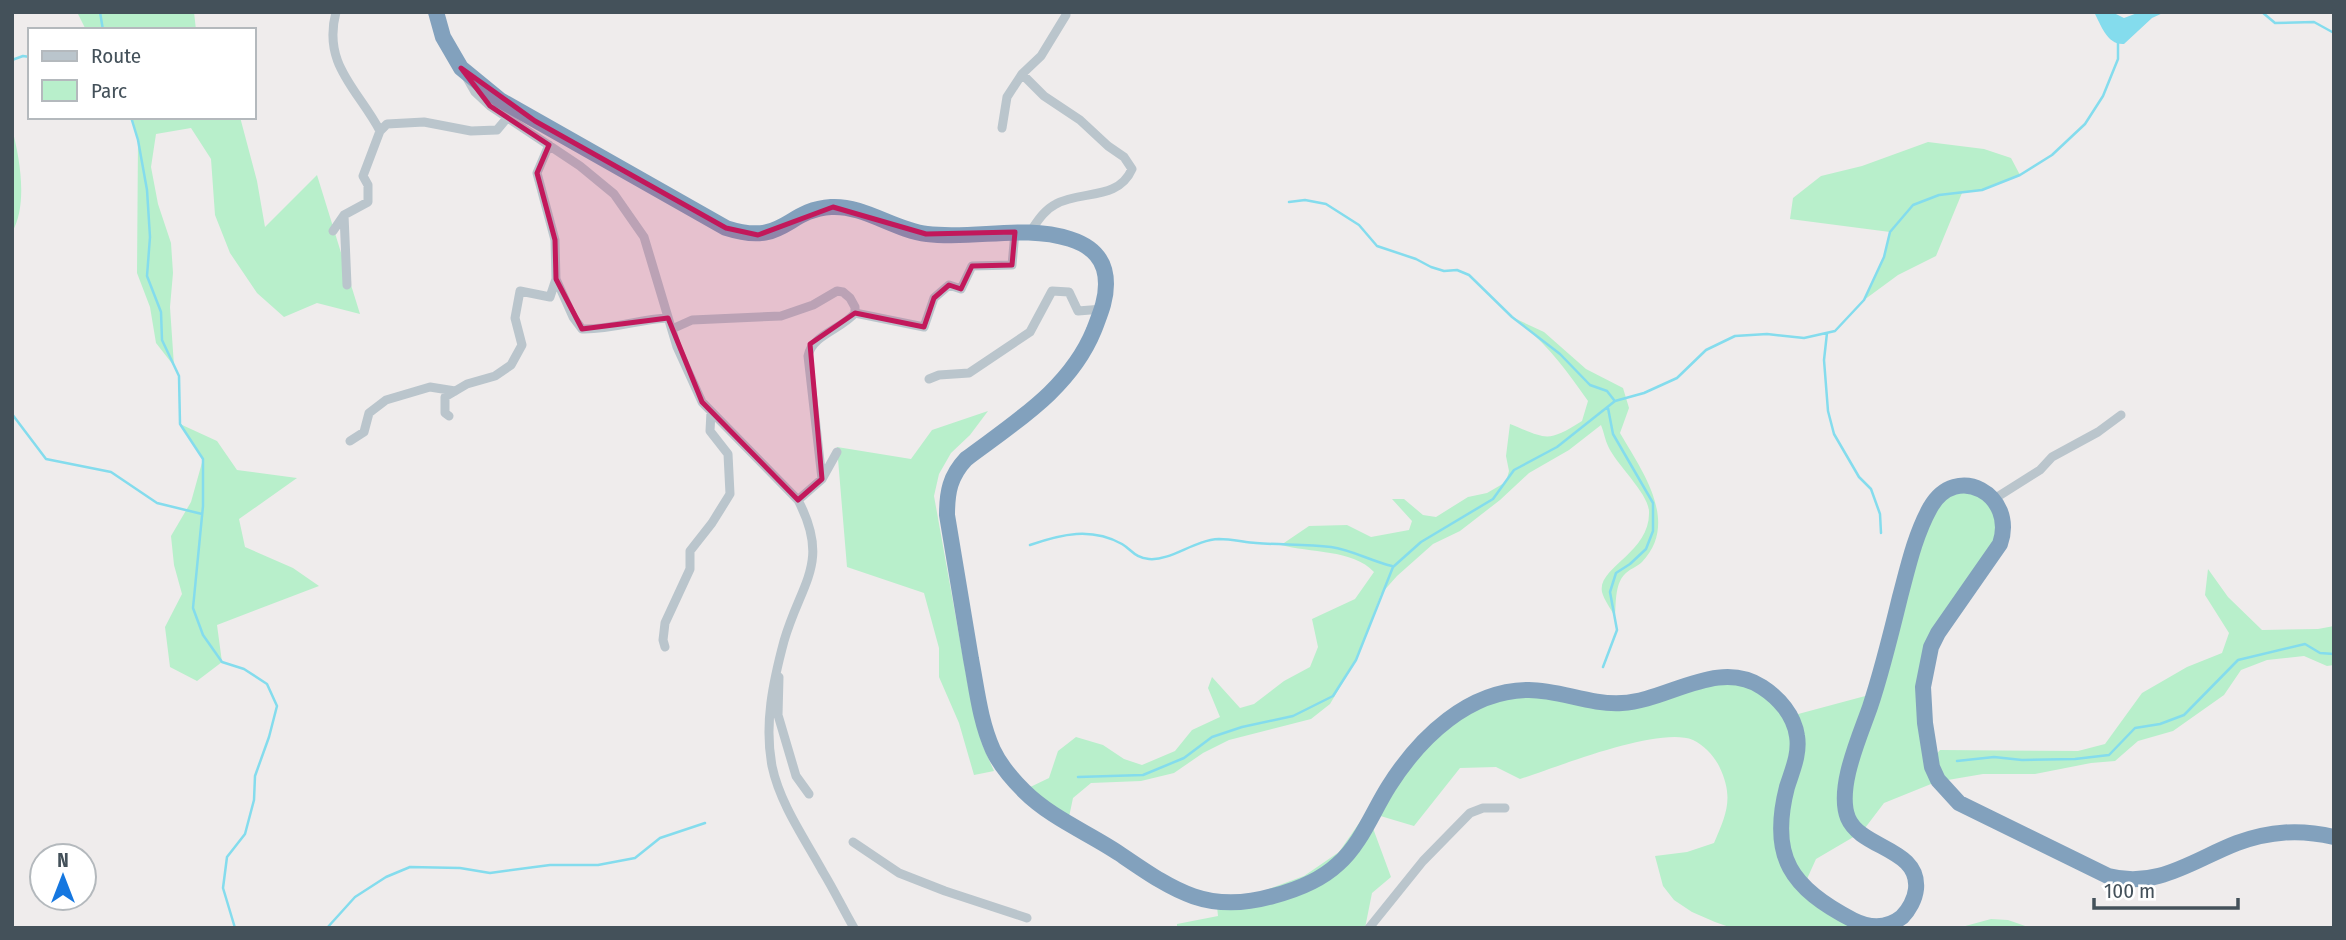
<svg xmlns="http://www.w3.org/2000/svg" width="2346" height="940" font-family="'Fira Sans Condensed',sans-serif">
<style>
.green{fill:#b8efcb}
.water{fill:#84dced}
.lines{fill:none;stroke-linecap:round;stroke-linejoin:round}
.stream{stroke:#84dced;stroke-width:2.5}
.street{stroke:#bac5cc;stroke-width:9}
.highway{stroke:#82a1bd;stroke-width:16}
.marked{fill:#c2185b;fill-opacity:0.2;stroke:#c2185b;stroke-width:5;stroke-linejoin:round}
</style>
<rect width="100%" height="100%" fill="#efecec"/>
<!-- green -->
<path class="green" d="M 77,12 L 194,12 L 196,30 L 86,30 Z
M 131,117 L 240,117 L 257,181 L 265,227 L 317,175 L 360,314 L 317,303 L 284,317 L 257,293 L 230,253 L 215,215 L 211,159 L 191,128 L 156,134 L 151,167 L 158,204 L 171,243 L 173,273 L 170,307 L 174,366 L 156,343 L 150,307 L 137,273 L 138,140 Z
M 12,129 C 20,158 28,205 12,232 Z
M 1928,142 L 1984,149 L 2011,158 L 2020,175 L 1982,190 L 1962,193 L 1936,256 L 1898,275 L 1864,300 L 1884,257 L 1890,232 L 1790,219 L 1793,198 L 1821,176 L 1862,166 Z
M 1512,317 L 1544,332 L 1586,369 L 1623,388 L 1629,408 L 1620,433 C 1642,471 1680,522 1642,562 C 1637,567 1629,569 1624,575 C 1615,585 1616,603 1615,617 C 1611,609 1604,600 1602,592 C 1597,567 1651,553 1649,511 C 1648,493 1616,464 1608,446 C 1605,440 1604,432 1601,425 L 1569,450 L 1529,473 L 1500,500 L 1460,531 L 1433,544 L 1397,576 L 1381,594 L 1356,660 L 1330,704 L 1311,719 L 1229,740 L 1203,753 L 1174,773 L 1141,781 L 1091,783 L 1073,798 L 1069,817 L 1024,790 L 1049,778 L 1058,751 L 1076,737 L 1103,745 L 1124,759 L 1142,765 L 1175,751 L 1192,730 L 1220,717 L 1208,688 L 1212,677 L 1240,708 L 1254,704 L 1284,681 L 1310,667 L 1318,647 L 1312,619 L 1355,599 L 1374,572 C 1353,549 1309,553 1281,545 L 1309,526 L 1347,525 L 1371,537 L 1409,530 L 1412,521 L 1392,499 L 1404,499 L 1423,515 L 1436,517 L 1468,497 L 1487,493 L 1506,482 L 1509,471 L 1506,456 L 1510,424 C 1547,439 1547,443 1582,421 L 1588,401 C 1565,368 1544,340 1512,317 Z
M 988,411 L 970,435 L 951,453 L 939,474 L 934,496 L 968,685 L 982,744 L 994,771 L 974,775 L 959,723 L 939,677 L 939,648 L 924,593 L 847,567 L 837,447 L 911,459 L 932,430 Z
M 180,424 L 217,441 L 237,470 L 297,478 L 239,519 L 245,547 L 293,568 L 319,586 L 217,625 L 222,662 L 197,681 L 170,667 L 165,627 L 182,594 L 174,565 L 171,536 L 191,502 L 203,459 Z
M 1948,485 L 1993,492 L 2001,536 L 1930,639 L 1928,764 L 1940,750 L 2078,751 L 2105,744 L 2142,693 L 2187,667 L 2222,653 L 2229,633 L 2205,595 L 2208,569 L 2228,597 L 2262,630 L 2318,629 L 2334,626 L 2334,665 L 2327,666 L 2304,656 L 2267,660 L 2241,670 L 2224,695 L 2173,731 L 2138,741 L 2115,761 L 2091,763 L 2035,774 L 1983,774 L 1936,782 L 1884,803 L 1862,832 L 1816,859 L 1802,890 L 1858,928 L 1732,928 L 1715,922 L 1692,912 L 1674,900 L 1663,886 L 1655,856 L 1687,852 L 1714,843 C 1727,813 1734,797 1719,766 C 1714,756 1704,745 1693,740 C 1658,726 1558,767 1520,779 L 1496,767 L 1460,768 L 1414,826 L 1367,812 L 1391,877 L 1372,893 L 1365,928 L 1177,928 L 1177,924 L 1218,916 L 1216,897 L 1258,893 L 1304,876 L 1339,852 L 1392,776 L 1497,687 L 1599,701 L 1754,679 L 1787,717 L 1869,695 L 1908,555 Z
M 1991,919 L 2008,920 L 2031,928 L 1958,928 Z"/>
<!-- water -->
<path class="water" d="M 2094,12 L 2112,12 L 2124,18 L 2140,12 L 2165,12 L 2152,18 L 2124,44 C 2107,45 2101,25 2094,12 Z"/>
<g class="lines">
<!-- stream -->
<path class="stream" d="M 100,12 L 103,30
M 2262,12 L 2275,23 L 2314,22 L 2334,33
M 12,60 L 23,56 L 30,57
M 131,117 L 138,140 L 147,190 L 150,237 L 147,276 L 161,312 L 162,340 L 179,376 L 180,424 L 203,459 L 203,506 L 193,608 L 203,635 L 222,662 L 244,669 L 267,684 L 277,706 L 269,737 L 255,776 L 254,800 L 245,834 L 227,857 L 223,888 L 235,928
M 1289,202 L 1305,200 L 1326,204 L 1359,225 L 1377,246 L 1416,259 L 1431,267 L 1444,271 L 1457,270 L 1469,275 L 1512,317 L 1560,354 L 1590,385 L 1607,391 L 1614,400
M 1827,333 L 1824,360 L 1828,411 L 1834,434 L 1859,477 L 1871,489 L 1880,514 L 1881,533
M 12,414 L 46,459 L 111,472 L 157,503 L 202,514
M 1030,545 C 1062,534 1091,527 1122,544 C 1132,550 1135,558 1149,559 C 1171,561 1194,540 1219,539 C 1231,539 1244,542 1256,543 C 1281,545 1306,544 1331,547 C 1352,550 1371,561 1392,566
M 1603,667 L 1617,630 L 1610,592 L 1616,573 L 1630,564 L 1646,549 L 1653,531 L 1653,503 L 1613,434 L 1608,408
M 1957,761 L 1994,757 L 2022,760 L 2075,759 L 2109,755 L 2135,728 L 2160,724 L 2184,715 L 2238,660 L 2305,644 L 2320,653 L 2334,654
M 1078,777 L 1143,775 L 1184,758 L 1212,737 L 1242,727 L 1293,716 L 1333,696 L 1356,660 L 1393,567 L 1421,542 L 1493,499 L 1514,470 L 1557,447 L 1615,401 L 1644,393 L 1677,378 L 1706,350 L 1735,336 L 1767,334 L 1804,338 L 1835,331 L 1864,300 L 1884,257 L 1890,232 L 1913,205 L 1939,195 L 1982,190 L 2020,175 L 2052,155 L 2085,124 L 2103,96 L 2118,59 L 2118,41
M 327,928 L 355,897 L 386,877 L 410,867 L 460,868 L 490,873 L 550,865 L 598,865 L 635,858 L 660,838 L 705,823"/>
<!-- street -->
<path class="street" d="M 336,12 C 322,65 358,89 380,131
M 1022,74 L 1044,96 L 1080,120 L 1108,146 L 1124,157 L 1132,169 C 1118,201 1081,190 1056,204 C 1044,210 1037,222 1030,232
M 467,78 L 475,92 L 490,106 L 580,166 L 614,194 L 644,237 L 677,347 L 702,402 L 798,500 C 831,563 801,582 784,641 C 773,682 764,724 772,766 C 780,804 805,839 823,872 C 834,890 843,909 854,928
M 1002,128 L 1007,97 L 1022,74 L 1041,56 L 1066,15
M 344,215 L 347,285
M 333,231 L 344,215 L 368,202 L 368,185 L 363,176 L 380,131 L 387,124 L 424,122 L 471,131 L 497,130 L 508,117
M 556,279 L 573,317 L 582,329 C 612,330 639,319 668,318
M 855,313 L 924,327 L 934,298 L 949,285 L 961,289 L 972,266 L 1012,265 L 1015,232
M 672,329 L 692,320 L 781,316 L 813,305 L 837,291 L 843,292 L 850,298 L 855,307 L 855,313 C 842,329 812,335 808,356 L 822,479
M 929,379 L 939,375 L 969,373 L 1030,332 L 1052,291 L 1069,292 L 1078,311 L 1103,309
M 449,416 L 445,413 L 445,397 L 467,384 L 495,376 L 511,365 L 522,345 L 515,318 L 520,291 L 550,297 L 556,279 L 555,240 L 537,173 L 549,145
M 350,441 L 364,432 L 369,413 L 386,400 L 430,387 L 455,391
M 1994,499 L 2040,470 L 2052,457 L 2098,432 L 2121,415
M 798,500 L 822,479 L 837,452
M 665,647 L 663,640 L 665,623 L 690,569 L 690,551 L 712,523 L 730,494 L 728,454 L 710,431 L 711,412
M 779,677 L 778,715 L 796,776 L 809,794
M 853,842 L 899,873 L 945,891 L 1027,918
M 1369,928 L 1423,861 L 1470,813 L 1483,808 L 1505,808"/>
<!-- highway -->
<path class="highway" d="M 436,12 L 443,37 L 461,68 L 500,100 L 726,228 C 785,247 785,210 831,207 C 864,205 894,230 927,234 C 975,240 1023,224 1070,239 C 1092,246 1106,259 1106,284 C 1106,301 1100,314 1094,330 C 1070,389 1015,422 966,459 C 950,476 947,492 947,515 C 955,563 963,611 971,659 C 977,690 980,721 993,750 C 1000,765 1012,779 1024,791 C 1051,818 1089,833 1120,854 C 1173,890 1207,915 1273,896 C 1296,890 1321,880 1338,864 C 1361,844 1373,811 1389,786 C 1420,737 1469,690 1529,690 C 1560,690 1590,705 1622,703 C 1667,701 1718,658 1762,687 C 1779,698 1794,715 1797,736 C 1800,754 1792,771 1787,787 C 1769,857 1791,888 1853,920 C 1869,928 1887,929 1902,917 C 1909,910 1915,899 1916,889 C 1920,848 1861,849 1848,818 C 1836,788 1860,736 1870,707 C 1882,671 1891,634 1900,597 C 1908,567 1915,535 1930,508 C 1956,461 2017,495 2000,544 L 1938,633 L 1931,647 L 1923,687 L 1925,723 L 1932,767 L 1938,780 L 1959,803 L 2108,876 C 2158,889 2193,860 2237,843 C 2270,831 2300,829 2334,837"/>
</g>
<!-- marked area -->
<path class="marked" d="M 461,68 L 535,121 L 726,228 L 758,235 L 833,207 L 926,234 L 1015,232 L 1012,265 L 972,266 L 961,289 L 949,285 L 934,298 L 924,327 L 855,313 L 810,344 L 822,479 L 798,500 L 702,402 L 668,318 L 582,329 L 556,279 L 555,240 L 537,173 L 549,145 L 490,106 Z"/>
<!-- border -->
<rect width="2346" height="940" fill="none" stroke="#44515a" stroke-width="28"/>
<!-- legend -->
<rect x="28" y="28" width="228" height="91" fill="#ffffff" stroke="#b4b9bd" stroke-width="2"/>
<rect x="42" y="51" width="35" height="10" fill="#bac5cc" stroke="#b4b9bd" stroke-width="2"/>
<text x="91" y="63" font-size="21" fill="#44515a">Route</text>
<rect x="42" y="80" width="35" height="21" fill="#b8efcb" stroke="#b4b9bd" stroke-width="2"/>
<text x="91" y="98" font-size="21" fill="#44515a">Parc</text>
<!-- north arrow -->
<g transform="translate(63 877)"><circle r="33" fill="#ffffff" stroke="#b4b9bd" stroke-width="2"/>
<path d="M0-5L12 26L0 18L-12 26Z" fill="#1577e0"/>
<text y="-10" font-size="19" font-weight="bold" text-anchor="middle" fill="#44515a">N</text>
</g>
<!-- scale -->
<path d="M2094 898v10h144v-10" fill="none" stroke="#44515a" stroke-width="3.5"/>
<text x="2104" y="898" font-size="21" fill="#44515a" stroke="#ffffff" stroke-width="5" paint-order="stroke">100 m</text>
</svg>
